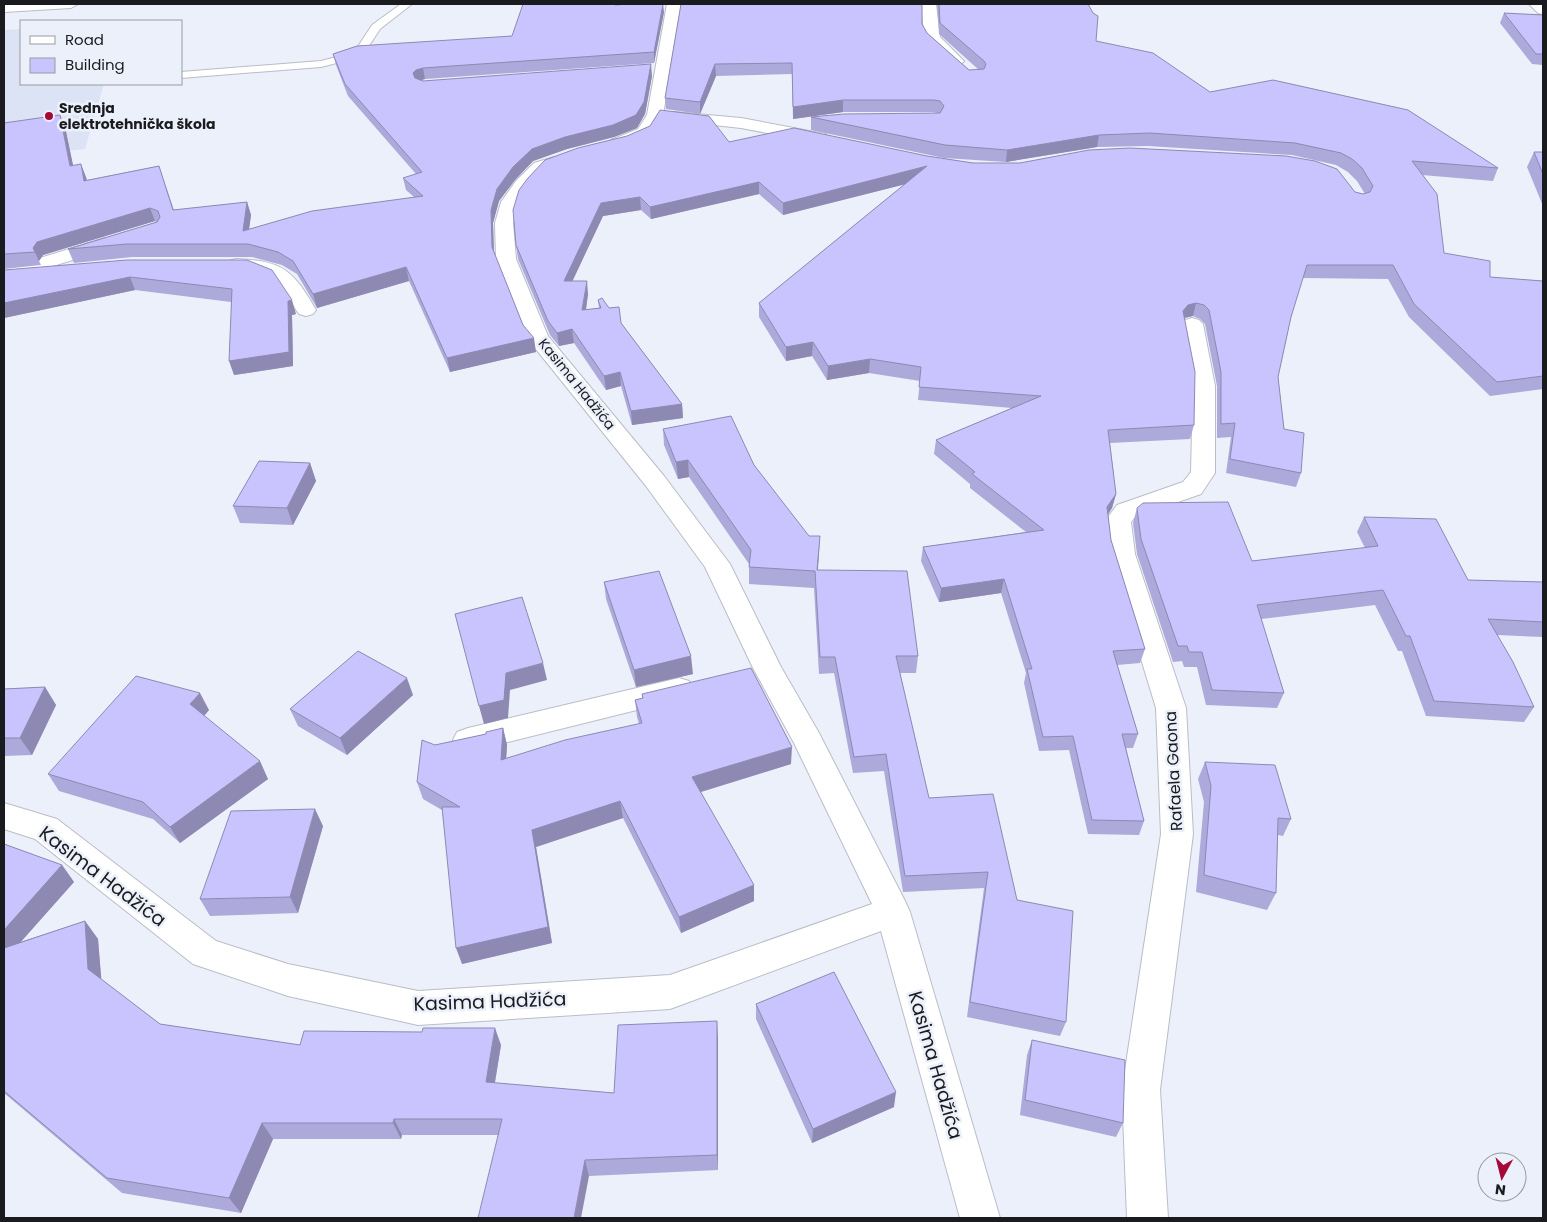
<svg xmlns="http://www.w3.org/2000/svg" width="1547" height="1222" font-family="Poppins,sans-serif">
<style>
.built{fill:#dce3f4}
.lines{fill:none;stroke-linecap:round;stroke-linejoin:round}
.service-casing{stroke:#b9bdc7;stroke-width:2}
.minor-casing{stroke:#b9bdc7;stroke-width:2}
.secondary-casing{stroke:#b9bdc7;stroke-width:2}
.service{fill:#fff;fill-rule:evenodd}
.minor{fill:#fff;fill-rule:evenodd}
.secondary{fill:#fff;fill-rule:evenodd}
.wall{fill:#ada9da}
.shaded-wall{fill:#8d89b2}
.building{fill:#c9c4fe;stroke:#8d89b2}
.poi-dot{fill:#a50a37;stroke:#ecf0fa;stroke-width:2}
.labels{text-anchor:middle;stroke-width:5;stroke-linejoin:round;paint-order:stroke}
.far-poi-label{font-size:14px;font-weight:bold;fill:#1a1b1f;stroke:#ecf0fa;text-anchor:start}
.far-street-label{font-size:14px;fill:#1a1b1f;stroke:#ecf0fa}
.street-label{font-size:16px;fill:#1a1b1f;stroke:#ecf0fa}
.near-street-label{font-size:19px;fill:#1a1b1f;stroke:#ecf0fa}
</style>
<rect width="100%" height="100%" fill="#ecf0fa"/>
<!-- built -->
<path class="built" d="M 21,29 L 21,84 L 104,84 L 85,149 L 4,157 L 4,30 Z"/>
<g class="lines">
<!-- service casing -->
<g class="service-casing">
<path id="service" d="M 401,4 L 412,4 L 380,29 L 365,52 L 352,59 L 321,67 L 181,78 L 181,72 L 321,61 L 344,55 L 357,48 L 372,25 Z"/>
</g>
<!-- minor casing -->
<g class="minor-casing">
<path id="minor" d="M 667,4 L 681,4 L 663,115 L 650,136 L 623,148 L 611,148 L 608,144 L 611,140 L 638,129 L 647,115 Z
M 922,4 L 936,4 L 940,37 L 964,61 L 961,64 L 951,64 C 924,43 923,38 922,4 Z
M 1529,4 L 1543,4 L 1543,14 L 1538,13 Z
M 674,112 L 741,118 L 820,133 L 826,134 L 828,138 L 826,142 L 820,143 L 741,128 L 668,120 L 666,117 L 668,114 Z
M 554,157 L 560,158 L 563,162 L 560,166 L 546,171 L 528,189 L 519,202 L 513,223 L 516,259 L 548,336 L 664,476 L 730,564 L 781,667 L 819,733 L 905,901 L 910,912 L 1000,1218 L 960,1218 L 881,931 L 670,1009 L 418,1025 L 288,996 L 193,964 L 35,839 L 4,829 L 4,803 L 57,819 L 216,941 L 288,964 L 418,991 L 670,975 L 872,904 L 794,743 L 753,668 L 705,567 L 646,486 L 527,338 L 496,259 L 495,223 L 501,202 L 516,181 L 534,163 Z
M 105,238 L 112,240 L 115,244 L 112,248 L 4,281 L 4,269 Z
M 236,259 C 283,261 293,270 316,310 L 313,314 L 306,316 L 299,314 C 288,299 281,277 260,273 C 250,271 239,272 229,269 L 226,265 L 229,261 Z
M 1192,318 L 1199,320 L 1203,324 L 1215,386 L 1215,473 L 1201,494 L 1135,517 L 1131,522 L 1135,554 L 1186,708 L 1193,834 L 1160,1090 L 1168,1218 L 1127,1218 L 1122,1090 L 1161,834 L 1156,708 L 1109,554 L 1105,521 L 1117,505 L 1183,482 L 1191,472 L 1193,386 L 1181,324 L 1185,320 Z
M 679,678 L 689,681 L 694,689 L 689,697 L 468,752 L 457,748 L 453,740 L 457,732 L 468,728 Z"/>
</g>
<!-- secondary casing -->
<g class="secondary-casing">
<path id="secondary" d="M 4,4 L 78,4 L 71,8 L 4,12 Z"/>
</g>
<!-- service -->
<use href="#service" class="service"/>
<!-- minor -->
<use href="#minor" class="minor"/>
<!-- secondary -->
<use href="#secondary" class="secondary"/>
</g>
<!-- wall -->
<path class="wall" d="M 681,4 L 922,24 L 927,33 L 969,70 L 979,70 L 939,34 L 937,4 L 1088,4 L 1096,41 L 1210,92 L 1498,168 L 1493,181 L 1422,175 L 1444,253 L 1490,277 L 1543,281 L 1543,389 L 1490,396 L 1409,317 L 1388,279 L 1302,278 L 1291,317 L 1278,377 L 1284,429 L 1301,473 L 1296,487 L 1226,473 L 1231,437 L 1217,438 L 1217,386 L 1205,324 L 1200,319 L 1193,316 L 1184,318 L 1194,425 L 1190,439 L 1110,443 L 1116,494 L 1112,508 L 1108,515 L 1111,540 L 1145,649 L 1140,663 L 1117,665 L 1138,734 L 1133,748 L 1126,748 L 1144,821 L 1139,835 L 1088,834 L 1069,750 L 1039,751 L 1024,683 L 1026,673 L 1001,593 L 939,602 L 921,561 L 923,547 L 1026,532 L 970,488 L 970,484 L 934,454 L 936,440 L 1012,408 L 918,400 L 920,381 L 869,373 L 827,380 L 812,356 L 786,361 L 759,317 L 759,303 L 905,184 L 783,215 L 759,194 L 651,219 L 641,210 L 603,216 L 572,281 L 588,294 L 586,310 L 599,308 L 598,300 L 621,323 L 682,404 L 683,418 L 632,425 L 621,386 L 606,390 L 574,343 L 559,346 L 550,335 L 518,259 L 516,245 L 729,142 L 927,156 L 973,163 L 1355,192 L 1363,194 L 1365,194 L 1357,181 L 1348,172 L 1336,165 L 1292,155 L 1148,146 L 1097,147 L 1006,162 L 944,158 L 811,130 L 811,117 L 938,113 L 933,112 L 843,112 L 793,119 L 792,74 L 716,76 L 700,114 L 666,109 L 665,98 Z
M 664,12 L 654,63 L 425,79 L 421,80 L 423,81 L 652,76 L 645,114 L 637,128 L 614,137 L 567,149 L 533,161 L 515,180 L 499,201 L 493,223 L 494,252 L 523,325 L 536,352 L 450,372 L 409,281 L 317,308 L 297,274 L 282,265 L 252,257 L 132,257 L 74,263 L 68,249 L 156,222 L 155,221 L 43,255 L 39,261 L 41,265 L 4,269 L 4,123 L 65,127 L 73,166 L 86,177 L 87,180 L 159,166 L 174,210 L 247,202 L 251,215 L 249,229 L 414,197 L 406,190 L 403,178 L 416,174 L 348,96 L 336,65 L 333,54 L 512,36 Z
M 1504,13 L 1543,15 L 1543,65 L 1532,64 L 1500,23 Z
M 62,84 L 107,84 L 63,85 Z
M 1534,152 L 1543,152 L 1543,206 L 1527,167 Z
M 247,260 L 296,314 L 292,315 L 293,366 L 234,375 L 231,302 L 135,290 L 4,318 L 4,270 Z
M 663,429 L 754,465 L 819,553 L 818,570 L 918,656 L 916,673 L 900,673 L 929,798 L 1017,900 L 1066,1022 L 1060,1036 L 967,1017 L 984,888 L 903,892 L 884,771 L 853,773 L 834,673 L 819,674 L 814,588 L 749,584 L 749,564 L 689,477 L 678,479 L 664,445 Z
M 310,463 L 316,481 L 293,525 L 240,523 L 233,506 Z
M 1137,508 L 1252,561 L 1365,548 L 1357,532 L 1364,517 L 1468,580 L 1543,582 L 1543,637 L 1497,635 L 1534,707 L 1524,722 L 1426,716 L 1402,651 L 1398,651 L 1375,605 L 1261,619 L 1284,693 L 1277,708 L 1206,705 L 1197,667 L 1184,667 L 1182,661 L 1173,662 L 1137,554 L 1133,523 Z
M 604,582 L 693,674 L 636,687 L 606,599 Z
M 45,687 L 56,705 L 32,755 L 4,756 L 4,689 Z
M 642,694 L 791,764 L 701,792 L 754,901 L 681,933 L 623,818 L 536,847 L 552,943 L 462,964 L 442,810 L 423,799 L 417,782 L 435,745 L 486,734 L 503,728 L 507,745 L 506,758 L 639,724 L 637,717 L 635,700 L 642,698 Z
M 413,695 L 347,755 L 298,726 L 290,709 Z
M 209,710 L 204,716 L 268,779 L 180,843 L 153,819 L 59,791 L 48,774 Z
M 1205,762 L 1291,819 L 1283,836 L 1278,835 L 1276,893 L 1267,910 L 1196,892 L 1204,802 L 1198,779 Z
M 323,826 L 298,913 L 210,916 L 200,899 Z
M 4,844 L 62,865 L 74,882 L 20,942 L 85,921 L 98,939 L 101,979 L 160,1024 L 300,1045 L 501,1045 L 495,1083 L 614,1093 L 718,1038 L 718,1170 L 589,1176 L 498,1135 L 402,1135 L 401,1139 L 273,1139 L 241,1213 L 122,1193 L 4,1093 Z
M 756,1004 L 894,1107 L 812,1143 L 756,1019 Z
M 1032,1040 L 1123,1123 L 1116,1137 L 1020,1115 L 1027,1055 Z"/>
<!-- shaded-wall -->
<path class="shaded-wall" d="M 663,4 L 664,12 L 654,63 L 654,52 Z
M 651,64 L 652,76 L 645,114 L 637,128 L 614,137 L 567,149 L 533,161 L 515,180 L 499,201 L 493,223 L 494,260 L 492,247 L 491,210 L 497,189 L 513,167 L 532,149 Z
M 715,64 L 716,76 L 700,114 L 700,102 Z
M 423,68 L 425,79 L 418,81 L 415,85 L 413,73 L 416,70 Z
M 843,100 L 843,112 L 793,119 L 793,107 Z
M 60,115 L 65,127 L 76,179 L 70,166 Z
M 1099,135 L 1097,147 L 1006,162 L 1007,150 Z
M 81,164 L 86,177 L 89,193 L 84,181 Z
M 927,166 L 926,179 L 783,215 L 783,203 Z
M 759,182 L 759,194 L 651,219 L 650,207 Z
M 640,197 L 641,210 L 603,216 L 566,295 L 564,281 L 601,203 Z
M 247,202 L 251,215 L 247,244 L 243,231 Z
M 150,208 L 155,221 L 43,255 L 39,261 L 33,248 L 37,242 Z
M 406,267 L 409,281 L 317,308 L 313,294 Z
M 130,277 L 135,290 L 4,318 L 4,303 Z
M 587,281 L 588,294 L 584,323 L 582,310 Z
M 292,300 L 296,314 L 292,315 L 293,366 L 234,375 L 229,361 L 288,301 Z
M 1196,303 L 1193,316 L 1184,318 L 1183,311 L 1188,305 Z
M 572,329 L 574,343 L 559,346 L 557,333 Z
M 534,338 L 536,352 L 450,372 L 447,358 Z
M 813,342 L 812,356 L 786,361 L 786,347 Z
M 870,359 L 869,373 L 827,380 L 828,366 Z
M 620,372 L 621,386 L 606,390 L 604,376 Z
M 682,404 L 683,418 L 632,425 L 631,411 Z
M 688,460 L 689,477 L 678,479 L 676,462 Z
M 310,463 L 316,481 L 293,525 L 287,508 Z
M 1116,494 L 1112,508 L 1103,521 L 1107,507 Z
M 820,536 L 819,553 L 816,587 L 817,570 Z
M 1004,579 L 1001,593 L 939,602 L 941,588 Z
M 691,656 L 693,674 L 636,687 L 634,670 Z
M 543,663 L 547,680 L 510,690 L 508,718 L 484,724 L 479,706 L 506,673 Z
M 407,678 L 413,695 L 347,755 L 340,738 Z
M 45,687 L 56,705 L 32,755 L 20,738 Z
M 200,693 L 209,710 L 199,722 L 190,704 Z
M 503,728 L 507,745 L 505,777 L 501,760 Z
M 792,747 L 791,764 L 694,794 L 692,777 Z
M 260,761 L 268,779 L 180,843 L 170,827 Z
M 620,801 L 623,818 L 536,847 L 552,943 L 462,964 L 456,948 L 532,830 Z
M 315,809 L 323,826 L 298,913 L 290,897 Z
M 62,865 L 74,882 L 4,961 L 4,930 Z
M 754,885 L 754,901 L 681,933 L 679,917 Z
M 85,921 L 98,939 L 102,987 L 88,969 Z
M 717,1021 L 718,1038 L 718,1170 L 717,1155 Z
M 495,1028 L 501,1045 L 492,1099 L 486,1082 Z
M 896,1092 L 894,1107 L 812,1143 L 813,1129 Z
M 394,1119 L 402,1135 L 401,1139 L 393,1123 Z
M 262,1123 L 273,1139 L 241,1213 L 229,1198 Z
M 585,1160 L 589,1176 L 581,1218 L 574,1218 Z"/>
<!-- building -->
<path class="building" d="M 523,4 L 614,4 L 615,5 L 631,4 L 663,4 L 654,52 L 423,68 L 416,70 L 413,73 L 415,78 L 423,81 L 651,64 L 644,102 L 636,115 L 613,125 L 565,137 L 532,149 L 513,167 L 497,189 L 491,210 L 492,247 L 523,325 L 534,338 L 447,358 L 406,267 L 313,294 L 293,261 L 278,252 L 248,244 L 127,244 L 68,249 L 157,222 L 160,217 L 158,211 L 150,208 L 37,242 L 33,248 L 35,252 L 4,254 L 4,123 L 60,115 L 70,166 L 81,164 L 84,181 L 159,166 L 173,210 L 247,202 L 243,231 L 312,211 L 423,196 L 403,178 L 422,172 L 345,84 L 333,54 L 357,46 L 512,36 Z
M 681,4 L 922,4 L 922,24 L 927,33 L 969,70 L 984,69 L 986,64 L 984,61 L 940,23 L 939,4 L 1088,4 L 1093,13 L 1098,16 L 1096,41 L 1153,53 L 1210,92 L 1273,80 L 1408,110 L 1498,168 L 1412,161 L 1437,194 L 1444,253 L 1490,261 L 1490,277 L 1543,281 L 1543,376 L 1497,382 L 1414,304 L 1393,265 L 1307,265 L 1291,317 L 1278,377 L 1284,429 L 1304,433 L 1301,473 L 1230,459 L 1235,423 L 1221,424 L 1221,372 L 1209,310 L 1204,305 L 1196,303 L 1188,305 L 1183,311 L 1195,372 L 1194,425 L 1108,430 L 1116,494 L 1107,507 L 1111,540 L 1145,649 L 1113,651 L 1138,734 L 1122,734 L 1144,821 L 1092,820 L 1073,736 L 1043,737 L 1027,669 L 1032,669 L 1004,579 L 941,588 L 923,547 L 1044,530 L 972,474 L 975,472 L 936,440 L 1041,396 L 919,387 L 921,367 L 870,359 L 828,366 L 813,342 L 786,347 L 759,303 L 927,166 L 783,203 L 759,182 L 650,207 L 640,197 L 601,203 L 564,281 L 587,281 L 582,310 L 601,308 L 598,300 L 602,298 L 609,308 L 619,307 L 621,323 L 682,404 L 631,411 L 620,372 L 604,376 L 572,329 L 557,333 L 548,321 L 516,245 L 513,210 L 519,190 L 528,178 L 545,160 L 578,148 L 627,136 L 650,126 L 660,110 L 709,116 L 729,142 L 794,128 L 927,156 L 973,163 L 1020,163 L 1089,150 L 1130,148 L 1286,156 L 1315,161 L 1337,169 L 1355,192 L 1363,194 L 1370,192 L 1373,186 L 1362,168 L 1352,159 L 1341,153 L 1295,143 L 1150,133 L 1099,135 L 1007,150 L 945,145 L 811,117 L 844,114 L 940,113 L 944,106 L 940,101 L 934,100 L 843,100 L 793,107 L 792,63 L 715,64 L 700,102 L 665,98 Z
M 1504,13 L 1543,15 L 1543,54 L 1536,54 Z
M 1534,152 L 1543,152 L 1543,174 Z
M 127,260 L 247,260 L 272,270 L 292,300 L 288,301 L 289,352 L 229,361 L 232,289 L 130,277 L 4,303 L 4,270 Z
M 731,416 L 754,465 L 809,536 L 820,536 L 817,570 L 907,571 L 918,656 L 896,656 L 929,798 L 993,794 L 1017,900 L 1073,911 L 1066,1022 L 970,1002 L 988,872 L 905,876 L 886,754 L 854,757 L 835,657 L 820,657 L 815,571 L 749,567 L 751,550 L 688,460 L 676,462 L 663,429 Z
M 259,461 L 310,463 L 287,508 L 233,506 Z
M 1228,502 L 1252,561 L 1378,546 L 1364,517 L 1436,519 L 1468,580 L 1543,582 L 1543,622 L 1488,619 L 1513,662 L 1534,707 L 1434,701 L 1410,636 L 1406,636 L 1383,590 L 1257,605 L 1284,693 L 1212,690 L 1202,652 L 1189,652 L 1187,646 L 1178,646 L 1141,539 L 1137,508 L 1143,503 Z
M 659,571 L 691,656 L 634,670 L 604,582 Z
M 522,597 L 543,663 L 506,673 L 504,700 L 479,706 L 455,614 Z
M 358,651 L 407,678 L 340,738 L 290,709 Z
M 751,668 L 792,747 L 692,777 L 754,885 L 679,917 L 620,801 L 532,830 L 548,927 L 456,948 L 442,807 L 460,807 L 417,782 L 422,740 L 435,745 L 486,734 L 486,732 L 503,728 L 501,760 L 565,740 L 642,723 L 635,700 L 643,698 L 642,694 Z
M 136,676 L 200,693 L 190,704 L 260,761 L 170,827 L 143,802 L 48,774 Z
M 45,687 L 20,738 L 4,738 L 4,689 Z
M 1205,762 L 1275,765 L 1291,819 L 1278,818 L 1276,893 L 1204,875 L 1211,786 Z
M 315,809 L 290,897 L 200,899 L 231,811 Z
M 4,844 L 62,865 L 4,930 Z
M 85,921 L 88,969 L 160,1024 L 300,1045 L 304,1031 L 422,1032 L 423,1028 L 495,1028 L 486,1082 L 614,1093 L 618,1025 L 717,1021 L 717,1155 L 585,1160 L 574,1218 L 478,1218 L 502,1119 L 394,1119 L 393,1123 L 262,1123 L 229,1198 L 107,1178 L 4,1091 L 4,948 Z
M 834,972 L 896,1092 L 813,1129 L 756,1004 Z
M 1032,1040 L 1125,1060 L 1123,1123 L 1025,1100 Z"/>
<!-- markers -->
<circle class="poi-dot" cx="49" cy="116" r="5"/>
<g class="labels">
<!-- far-poi labels -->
<g class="far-poi-label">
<text x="59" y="113">Srednja<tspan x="59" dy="16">elektrotehnička škola</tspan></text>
</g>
<!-- far-street labels -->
<g class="far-street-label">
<text transform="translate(577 384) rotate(51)" y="5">Kasima Hadžića</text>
</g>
<!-- street labels -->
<g class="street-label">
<text transform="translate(1173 771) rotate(-93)" y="6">Rafaela Gaona</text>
</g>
<!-- near-street labels -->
<g class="near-street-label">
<text transform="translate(103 876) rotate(37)" y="7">Kasima Hadžića</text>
<text transform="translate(490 1001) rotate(-2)" y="7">Kasima Hadžića</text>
<text transform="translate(936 1065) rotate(74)" y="7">Kasima Hadžića</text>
</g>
</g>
<!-- border -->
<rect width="1547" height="1222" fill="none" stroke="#1a1b1f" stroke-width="10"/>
<!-- legend -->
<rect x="20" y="20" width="162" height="65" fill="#ecf0fa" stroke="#989ba2"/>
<rect x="30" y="36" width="25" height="8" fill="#ffffff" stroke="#989ba2"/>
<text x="65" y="45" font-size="15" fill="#1a1b1f">Road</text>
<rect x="30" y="58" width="25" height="15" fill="#c9c4fe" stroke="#989ba2"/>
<text x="65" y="70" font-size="15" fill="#1a1b1f">Building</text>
<!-- north arrow -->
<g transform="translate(1502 1177) rotate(187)"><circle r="24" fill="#ecf0fa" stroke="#989ba2"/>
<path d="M0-4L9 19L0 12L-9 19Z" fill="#a50a37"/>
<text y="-8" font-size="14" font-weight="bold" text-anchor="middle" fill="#1a1b1f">N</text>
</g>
</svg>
